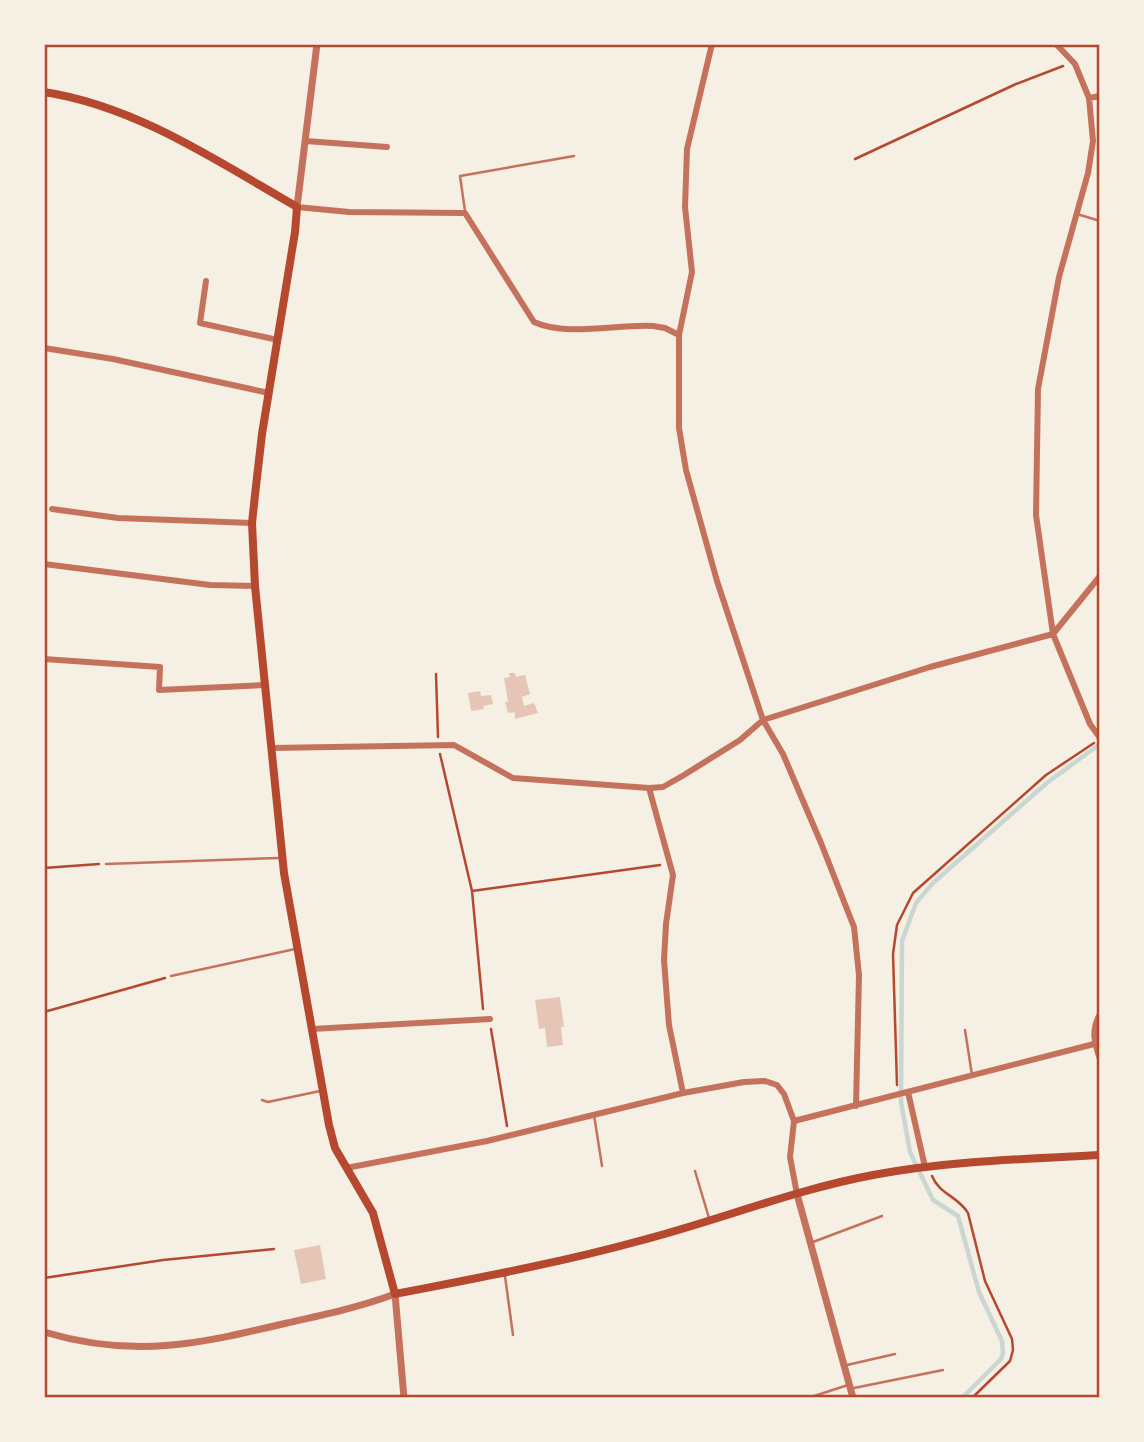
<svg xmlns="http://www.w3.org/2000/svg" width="1144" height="1442" font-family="Jost,sans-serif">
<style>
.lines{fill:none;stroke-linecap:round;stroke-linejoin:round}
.stream{stroke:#c9d6d2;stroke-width:4.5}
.building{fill:#e6c5b7}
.path{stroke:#b5482f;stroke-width:2.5}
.service{stroke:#c5725c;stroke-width:2.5}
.minor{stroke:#c5725c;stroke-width:6}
.tertiary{stroke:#c5725c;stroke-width:7}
.secondary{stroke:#b5482f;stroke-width:8}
.neatline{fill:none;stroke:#b5482f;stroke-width:2.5}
</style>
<rect width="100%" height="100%" fill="#f6efe4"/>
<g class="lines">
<!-- stream -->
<path class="stream" d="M 962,1398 L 1001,1359 L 1003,1353 L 1002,1341 L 979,1292 L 958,1216 L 933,1200 L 910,1152 L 901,1102 L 902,941 L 916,903 L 933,883 L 1048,782 L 1100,744"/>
</g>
<!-- building -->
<path class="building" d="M 509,673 L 515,673 L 516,677 L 525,675 L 530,694 L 522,697 L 524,706 L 534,703 L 538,713 L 515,719 L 515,712 L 508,713 L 505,702 L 508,702 L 504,678 L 510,677 Z
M 480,691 L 481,696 L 491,695 L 493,704 L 483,706 L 484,709 L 471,711 L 468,693 Z
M 560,997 L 564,1027 L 561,1027 L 563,1045 L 547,1047 L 545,1028 L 539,1029 L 535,1000 Z
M 320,1245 L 326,1279 L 301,1284 L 294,1250 Z"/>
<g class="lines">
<!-- path -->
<path class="path" d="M 855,159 L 1016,84 L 1063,66
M 436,674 L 438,737
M 440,754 L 472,891 L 483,1009
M 44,868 L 99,864
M 472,891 L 660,865
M 44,1012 L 165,978
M 491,1029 L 507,1126
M 897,1085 L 893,954 L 897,925 L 913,893 L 1046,775 L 1094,743
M 932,1176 C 939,1194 959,1197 968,1213 L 985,1281 L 1012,1339 L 1013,1350 L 1010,1361 L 972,1398
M 44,1278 L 163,1260 L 274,1249"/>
<!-- service -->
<path class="service" d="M 465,211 L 460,176 L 574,156
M 1077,214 L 1100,221
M 106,864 L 279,858
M 171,976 L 295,949
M 965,1030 L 972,1075
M 262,1100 L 268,1102 L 320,1091
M 594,1115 L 602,1166
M 695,1171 L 709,1218
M 813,1242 L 882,1216
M 505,1276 L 513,1335
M 847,1365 L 895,1354
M 854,1388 L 943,1370
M 808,1398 L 848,1385"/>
<!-- minor -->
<path class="minor" d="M 712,44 L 687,149 L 685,207 L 692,272 L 679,335 L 679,428 L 686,470 L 717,581 L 763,720 L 783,754 L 821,843 L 854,927 L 859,975 L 856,1106
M 1056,44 L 1075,64 L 1089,98 L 1093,141 L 1088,173 L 1059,277 L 1038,389 L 1036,515 L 1053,634 L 1090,724 L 1100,738
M 1089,98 L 1100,96
M 306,141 L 387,147
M 297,207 L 349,212 L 465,213 L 534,322 C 567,337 616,324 653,326 L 665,328 L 679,335
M 206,281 L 200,323 L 278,340
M 44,348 L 113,359 L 269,393
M 52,509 L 118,518 L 252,523
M 44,564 L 210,585 L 255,586
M 44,659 L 160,667 L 159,690 L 265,685
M 271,748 L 454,745 L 513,778 L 649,788
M 1100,1014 C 1091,1030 1094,1042 1100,1059
M 312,1029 L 490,1019
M 908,1092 L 925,1167
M 683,1093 L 669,1025 L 664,960 L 666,924 L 673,875 L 649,788 L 663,787 L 684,775 L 740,740 L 763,720 L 930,667 L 1053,634 L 1100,576
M 346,1168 L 487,1141 L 683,1093 L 744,1082 L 765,1081 L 777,1085 L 784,1094 L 794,1121
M 797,1194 L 790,1157 L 794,1121 L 1094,1044"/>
<!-- tertiary -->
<path class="tertiary" d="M 297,207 L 317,44
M 797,1194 L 853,1398
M 44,1332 C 134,1359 198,1344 287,1323 C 323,1315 360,1307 395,1294 L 404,1398"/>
<!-- secondary -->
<path class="secondary" d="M 44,92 C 136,106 217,161 297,207 L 295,232 L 262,434 L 256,486 L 252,523 L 255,586 L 284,873 L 329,1125 L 335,1148 L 373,1213 L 395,1294 C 477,1278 559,1263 639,1241 C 717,1221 793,1190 873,1175 C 948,1161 1025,1159 1100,1155"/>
</g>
<!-- border -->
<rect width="1144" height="1442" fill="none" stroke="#f6efe4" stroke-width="91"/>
<rect x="46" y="46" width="1052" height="1350" class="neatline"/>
</svg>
